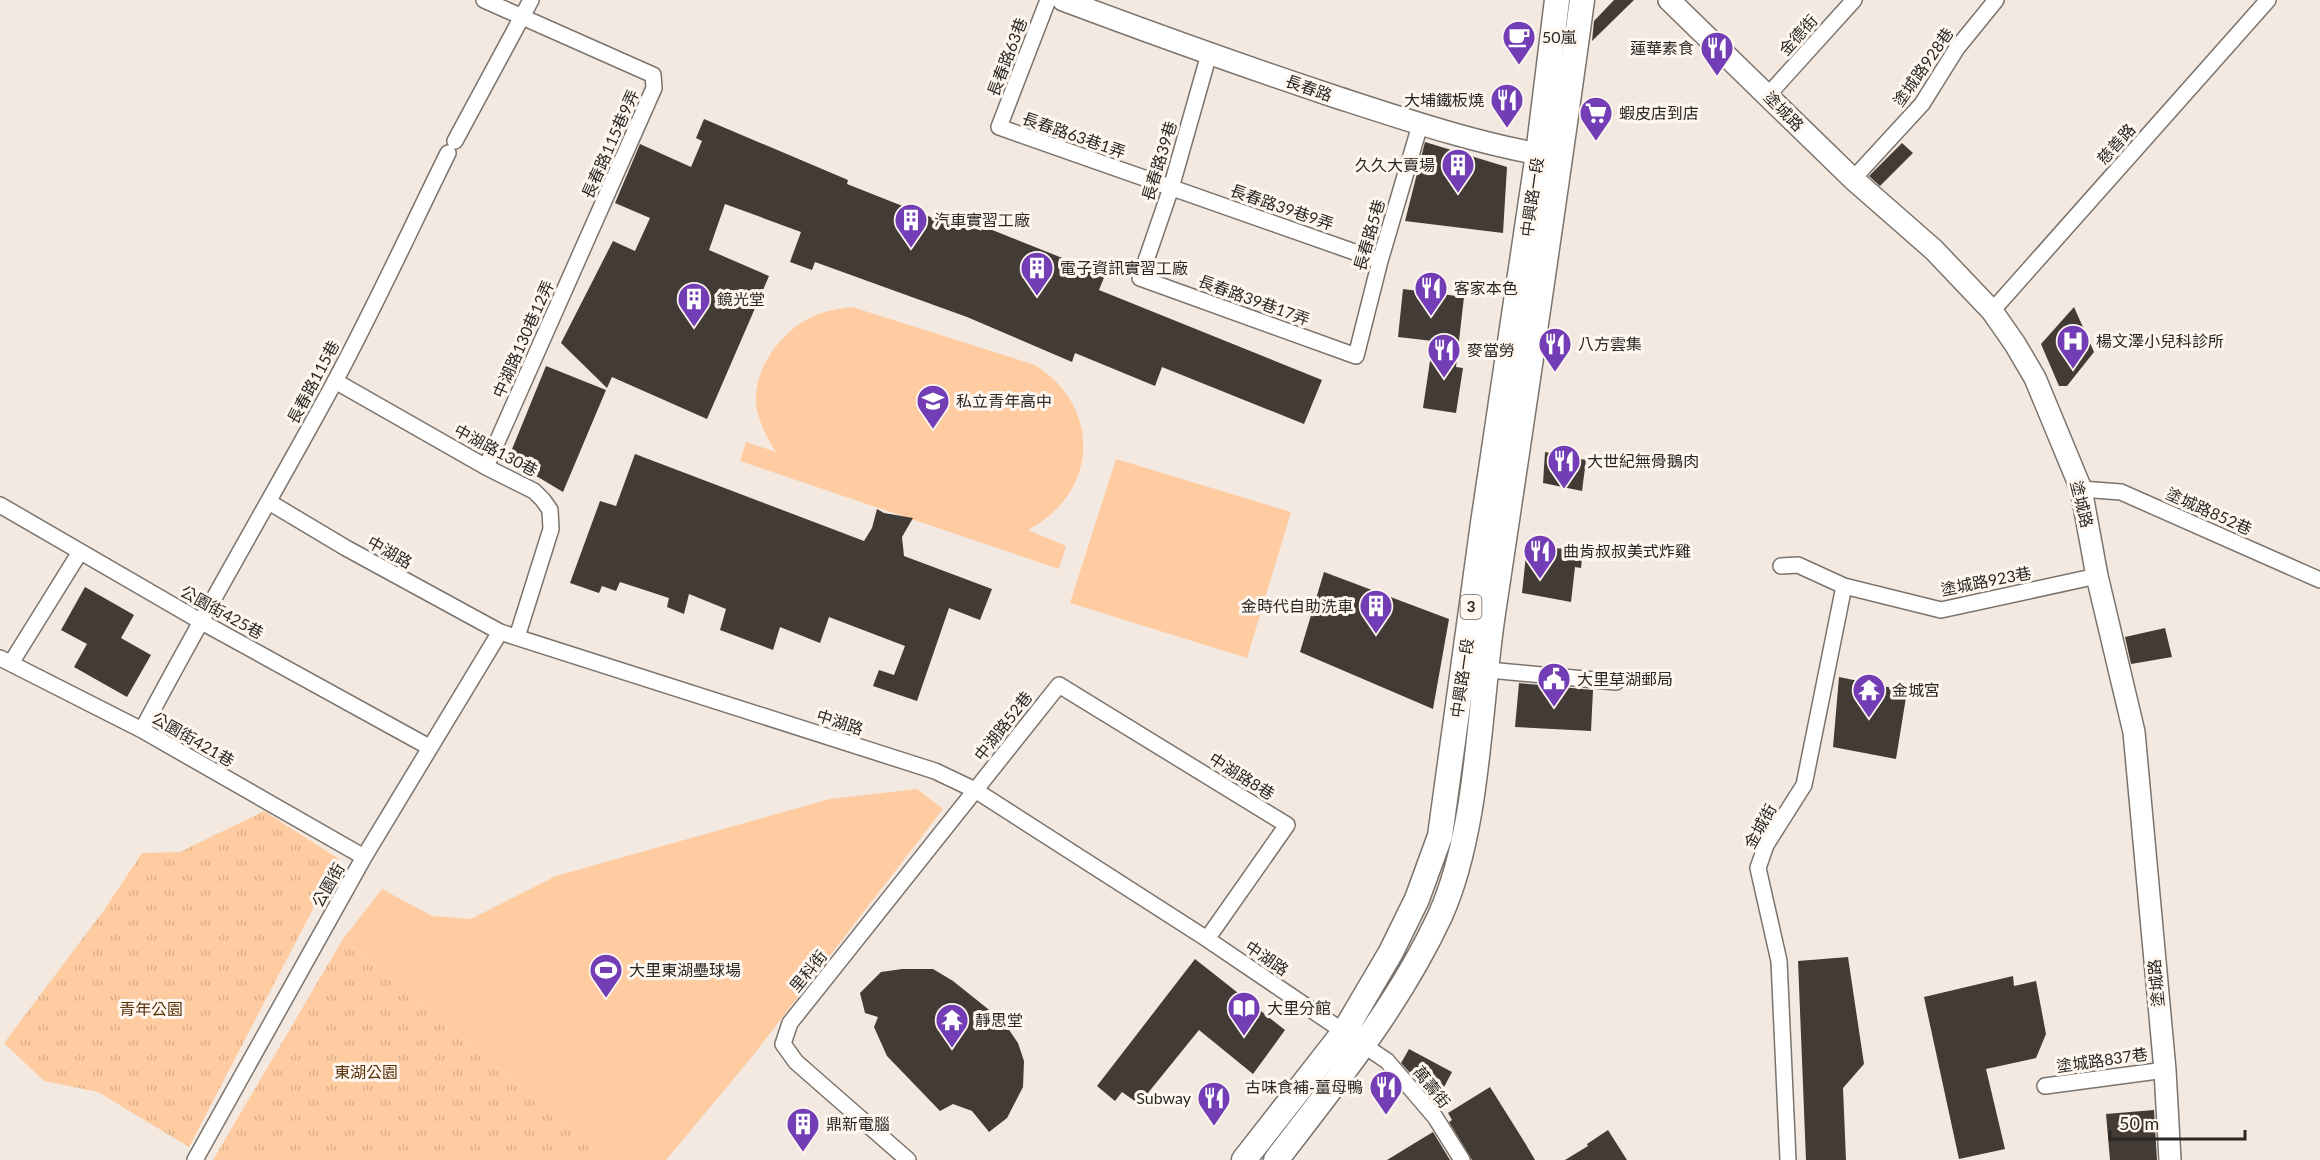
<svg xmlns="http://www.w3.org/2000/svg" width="2320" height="1160" font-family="Lato,'Noto Sans TC',sans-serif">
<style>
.grass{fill:#ffcca1}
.park{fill:url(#park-tufts)}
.building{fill:#433b35}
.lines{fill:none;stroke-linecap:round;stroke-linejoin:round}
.street-casing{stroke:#7b736c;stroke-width:18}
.secondary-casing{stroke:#7b736c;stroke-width:24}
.primary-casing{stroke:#7b736c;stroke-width:27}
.street{stroke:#fff;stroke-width:15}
.secondary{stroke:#fff;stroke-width:21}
.primary{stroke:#fff;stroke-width:24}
.labels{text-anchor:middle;stroke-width:6;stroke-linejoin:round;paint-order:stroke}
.shield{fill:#fff7f0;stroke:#6a6561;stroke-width:1.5}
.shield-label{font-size:15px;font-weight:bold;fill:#2a2724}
.street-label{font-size:16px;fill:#2a2724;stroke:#fff7f0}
.poi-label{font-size:16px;fill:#2a2724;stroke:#fff7f0;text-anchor:start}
.park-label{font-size:16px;fill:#573108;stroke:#fff7f0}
</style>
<defs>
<pattern id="park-tufts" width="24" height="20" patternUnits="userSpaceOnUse" patternTransform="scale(1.5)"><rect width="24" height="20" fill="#ffcca1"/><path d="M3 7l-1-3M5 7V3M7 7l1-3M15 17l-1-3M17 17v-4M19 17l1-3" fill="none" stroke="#dbaf8a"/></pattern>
</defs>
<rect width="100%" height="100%" fill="#f3e9e1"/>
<!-- grass -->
<path class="grass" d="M 852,307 L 1035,365 C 1103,408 1098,493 1028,530 L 1066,546 L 1059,569 L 740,461 L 746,442 L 776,452 C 768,440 760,424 757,410 C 749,372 783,328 816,315 C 827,310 840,309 852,307 Z
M 1116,459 L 1291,512 L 1247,658 L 1070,603 Z
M 917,789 L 943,809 L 751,1058 L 666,1160 L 607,1160 L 343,939 L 382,889 L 432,916 L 471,919 L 556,876 L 830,799 Z"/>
<!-- park -->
<path class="park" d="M 264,811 L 339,859 L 189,1147 L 98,1092 L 44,1081 L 4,1043 L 104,910 L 142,853 L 180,852 Z
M 343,939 L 607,1160 L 213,1160 Z"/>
<!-- building -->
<path class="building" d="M 1614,0 L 1634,0 L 1592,41 L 1594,21 Z
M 704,119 L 848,180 L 847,184 L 958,228 L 962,218 L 1105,275 L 1099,290 L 1322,380 L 1304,424 L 1162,367 L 1155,386 L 1075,353 L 1072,362 L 967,317 L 815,262 L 812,270 L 790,262 L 801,232 L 725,204 L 709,250 L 769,276 L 707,419 L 612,377 L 607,388 L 561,343 L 613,241 L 635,251 L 650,218 L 615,203 L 640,144 L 691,167 L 702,141 L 696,138 Z
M 1425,142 L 1507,167 L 1503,233 L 1405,221 Z
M 1902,143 L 1913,153 L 1880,186 L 1869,176 Z
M 1403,289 L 1464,297 L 1456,367 L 1463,368 L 1456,413 L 1423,408 L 1433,341 L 1398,337 Z
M 2074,307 L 2094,352 L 2067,386 L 2059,386 L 2041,344 Z
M 546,366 L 606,390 L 563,492 L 508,459 Z
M 1545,452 L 1586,460 L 1582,491 L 1543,483 Z
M 635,454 L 864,541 L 872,528 L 877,509 L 884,513 L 913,518 L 902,537 L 904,556 L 992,589 L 980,620 L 949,608 L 917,701 L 873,686 L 879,670 L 894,675 L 905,646 L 829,617 L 820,643 L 780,627 L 773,650 L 720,630 L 726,609 L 689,594 L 684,614 L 667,607 L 669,598 L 620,582 L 616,591 L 602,586 L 599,593 L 570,583 L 600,501 L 616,506 Z
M 1535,547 L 1583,550 L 1581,568 L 1575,567 L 1571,602 L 1522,593 L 1526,555 L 1533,555 Z
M 1324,572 L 1449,619 L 1433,709 L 1300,652 Z
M 85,587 L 134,615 L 121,638 L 151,655 L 127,697 L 74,667 L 87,644 L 61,630 Z
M 2165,628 L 2172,657 L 2131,664 L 2125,637 Z
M 1839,677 L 1907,691 L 1896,759 L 1833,747 Z
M 1519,683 L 1593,690 L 1591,731 L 1515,727 Z
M 1848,957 L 1864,1064 L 1843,1088 L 1846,1160 L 1806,1160 L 1798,961 Z
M 1195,959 L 1285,1030 L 1253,1074 L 1199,1030 L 1139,1104 L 1122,1092 L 1115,1101 L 1097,1086 Z
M 902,969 L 933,969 L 953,981 L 1003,1021 L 1018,1043 L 1024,1061 L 1023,1087 L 1007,1118 L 989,1132 L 972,1111 L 953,1104 L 940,1111 L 887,1056 L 874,1027 L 878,1017 L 865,1013 L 860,993 L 881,972 Z
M 2013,976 L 2014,986 L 2036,981 L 2046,1034 L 2036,1058 L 1986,1069 L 2005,1149 L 1959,1159 L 1924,997 Z
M 1409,1049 L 1452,1072 L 1442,1091 L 1411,1074 L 1401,1063 Z
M 1490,1087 L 1525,1143 L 1535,1160 L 1472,1160 L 1449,1122 L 1452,1120 L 1448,1113 Z
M 2154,1110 L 2157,1160 L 2110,1160 L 2106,1114 Z
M 1608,1130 L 1627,1160 L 1565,1160 L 1588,1146 L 1587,1144 Z
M 1433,1132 L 1450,1160 L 1387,1160 L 1428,1135 Z"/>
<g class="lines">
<!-- street casing -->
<g class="street-casing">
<path id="street" d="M 484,0 L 653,75 L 654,88 L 486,467
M 1048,0 L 999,127 L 1380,261
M 1209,54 L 1171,188 L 1140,278 L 1356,356 L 1380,261 L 1420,125
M 1768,95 L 1854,0
M 455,141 L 531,0
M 1853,179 L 1922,104 L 1957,48 L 1996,0
M 1992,311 L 2268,0
M 335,381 L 486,467 L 534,491 L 543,500 L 550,510 L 551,529 L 517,637
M 2081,489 L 2121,492 L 2320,580
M 269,502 L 346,548 L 500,632 L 935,771 L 975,790 L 1207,939 L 1387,1061 L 1435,1117 L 1462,1160
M 0,505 L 200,621 L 429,747
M 1781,566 L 1798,565 L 1844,586 L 1941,610 L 2097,576
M 0,658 L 142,730 L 364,857
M 11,663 L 80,552
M 1478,669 L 1616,682
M 142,730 C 203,614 270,501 333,385 C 374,309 410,230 448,153
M 2045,1086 L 2165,1070
M 195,1160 L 364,857 L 500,632
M 908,1160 L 796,1062 L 783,1044 L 790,1023 L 1059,685 L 1287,825 L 1207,939
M 1788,1160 L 1779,961 L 1758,868 L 1766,845 L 1804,785 L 1844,586"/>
</g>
<!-- secondary casing -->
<g class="secondary-casing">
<path id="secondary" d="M 1063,0 C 1151,33 1240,65 1330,95 C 1404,119 1477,144 1555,157
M 1669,0 L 1853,179 L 1934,250 L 1992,311 L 2015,344 L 2035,378 L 2081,489 L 2097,576 L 2134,732 L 2165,1070 L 2170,1160"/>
</g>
<!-- primary casing -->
<g class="primary-casing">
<path id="primary" d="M 1244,1160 L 1344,1032 L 1391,952 L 1417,899 L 1440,836 L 1483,523 L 1538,154 L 1557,0
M 1276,1160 C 1336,1082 1398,1006 1440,916 C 1478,832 1479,712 1492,620 C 1523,413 1554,207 1582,0"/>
</g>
<!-- street -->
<use href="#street" class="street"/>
<!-- secondary -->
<use href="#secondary" class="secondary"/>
<!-- primary -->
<use href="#primary" class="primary"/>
</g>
<!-- icons -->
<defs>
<g id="cafe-pin" transform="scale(1.725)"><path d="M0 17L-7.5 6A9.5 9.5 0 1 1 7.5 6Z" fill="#733eb5" stroke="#fff7f0"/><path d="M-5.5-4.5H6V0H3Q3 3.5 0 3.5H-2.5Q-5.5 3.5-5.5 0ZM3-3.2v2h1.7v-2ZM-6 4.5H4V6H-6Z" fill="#fff"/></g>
<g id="restaurant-pin" transform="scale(1.725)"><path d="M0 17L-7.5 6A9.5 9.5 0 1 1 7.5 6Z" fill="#733eb5" stroke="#fff7f0"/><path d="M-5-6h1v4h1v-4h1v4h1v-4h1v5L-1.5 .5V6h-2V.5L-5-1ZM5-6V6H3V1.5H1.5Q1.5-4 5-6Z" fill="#fff"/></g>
<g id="supermarket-pin" transform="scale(1.725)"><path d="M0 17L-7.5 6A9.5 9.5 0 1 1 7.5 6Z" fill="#733eb5" stroke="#fff7f0"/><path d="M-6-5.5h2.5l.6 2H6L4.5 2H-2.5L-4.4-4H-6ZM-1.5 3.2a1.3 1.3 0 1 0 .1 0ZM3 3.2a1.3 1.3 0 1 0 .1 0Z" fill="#fff"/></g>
<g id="building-pin" transform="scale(1.725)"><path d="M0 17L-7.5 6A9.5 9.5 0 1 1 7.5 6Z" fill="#733eb5" stroke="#fff7f0"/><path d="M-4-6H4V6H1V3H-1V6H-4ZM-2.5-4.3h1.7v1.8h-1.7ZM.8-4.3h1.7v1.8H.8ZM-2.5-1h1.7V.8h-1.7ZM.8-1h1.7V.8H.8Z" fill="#fff"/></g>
<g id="hospital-pin" transform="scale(1.725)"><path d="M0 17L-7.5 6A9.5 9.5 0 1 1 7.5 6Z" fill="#733eb5" stroke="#fff7f0"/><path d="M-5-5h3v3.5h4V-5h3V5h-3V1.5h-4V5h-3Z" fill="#fff"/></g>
<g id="school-pin" transform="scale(1.725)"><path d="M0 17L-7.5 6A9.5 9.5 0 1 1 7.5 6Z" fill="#733eb5" stroke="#fff7f0"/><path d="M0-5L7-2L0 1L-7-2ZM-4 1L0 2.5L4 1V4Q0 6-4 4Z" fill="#fff"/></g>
<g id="civic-pin" transform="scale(1.725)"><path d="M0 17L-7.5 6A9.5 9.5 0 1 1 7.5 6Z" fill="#733eb5" stroke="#fff7f0"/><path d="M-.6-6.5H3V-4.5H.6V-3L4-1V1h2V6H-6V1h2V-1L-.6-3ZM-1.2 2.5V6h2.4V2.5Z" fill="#fff"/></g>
<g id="temple-pin" transform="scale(1.725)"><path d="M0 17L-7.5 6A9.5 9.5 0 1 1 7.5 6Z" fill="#733eb5" stroke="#fff7f0"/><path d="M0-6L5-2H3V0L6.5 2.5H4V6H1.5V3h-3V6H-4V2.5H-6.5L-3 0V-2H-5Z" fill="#fff"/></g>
<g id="stadium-pin" transform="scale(1.725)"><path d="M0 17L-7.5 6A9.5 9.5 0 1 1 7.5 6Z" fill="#733eb5" stroke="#fff7f0"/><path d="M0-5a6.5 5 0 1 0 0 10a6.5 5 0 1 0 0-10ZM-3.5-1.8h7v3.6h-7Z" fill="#fff"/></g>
<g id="library-pin" transform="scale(1.725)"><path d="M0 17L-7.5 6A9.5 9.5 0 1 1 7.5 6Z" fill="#733eb5" stroke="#fff7f0"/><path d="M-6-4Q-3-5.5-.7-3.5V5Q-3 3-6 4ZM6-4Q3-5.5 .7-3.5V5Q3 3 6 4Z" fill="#fff"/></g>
</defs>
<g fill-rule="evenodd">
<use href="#cafe-pin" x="1519" y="37"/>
<use href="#restaurant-pin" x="1717" y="48"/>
<use href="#restaurant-pin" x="1507" y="100"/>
<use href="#supermarket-pin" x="1596" y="113"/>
<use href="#building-pin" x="1458" y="165"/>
<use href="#building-pin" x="911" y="220"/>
<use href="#building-pin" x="1037" y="268"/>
<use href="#restaurant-pin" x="1431" y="288"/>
<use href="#building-pin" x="694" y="299"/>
<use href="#hospital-pin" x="2073" y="341"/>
<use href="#restaurant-pin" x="1555" y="344"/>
<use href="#restaurant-pin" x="1444" y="350"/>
<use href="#school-pin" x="933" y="401"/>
<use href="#restaurant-pin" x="1564" y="461"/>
<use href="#restaurant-pin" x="1540" y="551"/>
<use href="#building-pin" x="1376" y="606"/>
<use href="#civic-pin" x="1554" y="679"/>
<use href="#temple-pin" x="1869" y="690"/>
<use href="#stadium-pin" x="606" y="970"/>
<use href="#library-pin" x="1244" y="1008"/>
<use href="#temple-pin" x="952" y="1020"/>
<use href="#restaurant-pin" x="1386" y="1087"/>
<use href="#restaurant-pin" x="1214" y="1098"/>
<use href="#building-pin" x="803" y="1124"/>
</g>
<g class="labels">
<!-- shield labels -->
<rect class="shield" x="1460.5" y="595" width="21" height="24" rx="4.5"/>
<g class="shield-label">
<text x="1471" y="612">3</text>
</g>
<!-- street labels -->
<g class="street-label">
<text transform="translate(1798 35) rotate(-48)" y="6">金德街</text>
<text transform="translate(1007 57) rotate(-69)" y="6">長春路63巷</text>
<text transform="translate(1923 67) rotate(-55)" y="6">塗城路928巷</text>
<text transform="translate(1309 88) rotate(19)" y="6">長春路</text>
<text transform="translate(1784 111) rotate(45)" y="6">塗城路</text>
<text transform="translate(1074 135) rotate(19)" y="6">長春路63巷1弄</text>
<text transform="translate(610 144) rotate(-66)" y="6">長春路115巷9弄</text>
<text transform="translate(2116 144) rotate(-48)" y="6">慈善路</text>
<text transform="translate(1159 161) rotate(-73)" y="6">長春路39巷</text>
<text transform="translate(1532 197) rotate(-82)" y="6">中興路一段</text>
<text transform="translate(1282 207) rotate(19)" y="6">長春路39巷9弄</text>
<text transform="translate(1369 235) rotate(-74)" y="6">長春路5巷</text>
<text transform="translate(1254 300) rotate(20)" y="6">長春路39巷17弄</text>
<text transform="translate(523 339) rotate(-66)" y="6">中湖路130巷12弄</text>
<text transform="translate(313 382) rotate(-62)" y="6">長春路115巷</text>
<text transform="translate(496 450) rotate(28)" y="6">中湖路130巷</text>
<text transform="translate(2082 504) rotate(76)" y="6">塗城路</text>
<text transform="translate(2209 511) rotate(24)" y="6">塗城路852巷</text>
<text transform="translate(390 552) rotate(29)" y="6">中湖路</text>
<text transform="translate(1986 581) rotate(-11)" y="6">塗城路923巷</text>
<text transform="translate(222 612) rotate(29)" y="6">公園街425巷</text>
<text transform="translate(1462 678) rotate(-82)" y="6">中興路一段</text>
<text transform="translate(840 722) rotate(18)" y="6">中湖路</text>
<text transform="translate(1003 726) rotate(-52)" y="6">中湖路52巷</text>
<text transform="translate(193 739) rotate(30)" y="6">公園街421巷</text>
<text transform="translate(1242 776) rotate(32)" y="6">中湖路8巷</text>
<text transform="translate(1760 826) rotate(-61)" y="6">金城街</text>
<text transform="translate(328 885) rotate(-60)" y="6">公園街</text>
<text transform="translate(1267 958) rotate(34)" y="6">中湖路</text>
<text transform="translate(808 971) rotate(-51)" y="6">里科街</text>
<text transform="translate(2156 983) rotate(-95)" y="6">塗城路</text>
<text transform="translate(2102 1060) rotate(-8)" y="6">塗城路837巷</text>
<text transform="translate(1432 1087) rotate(51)" y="6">萬壽街</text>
</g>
<!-- poi labels -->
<g class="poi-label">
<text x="1542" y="43">50嵐</text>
<text x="1694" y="54" text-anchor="end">蓮華素食</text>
<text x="1484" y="106" text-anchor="end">大埔鐵板燒</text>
<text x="1619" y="119">蝦皮店到店</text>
<text x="1435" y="171" text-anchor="end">久久大賣場</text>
<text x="934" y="226">汽車實習工廠</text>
<text x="1060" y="274">電子資訊實習工廠</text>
<text x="1454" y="294">客家本色</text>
<text x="717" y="305">鏡光堂</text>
<text x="2096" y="347">楊文澤小兒科診所</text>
<text x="1578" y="350">八方雲集</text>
<text x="1467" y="356">麥當勞</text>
<text x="956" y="407">私立青年高中</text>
<text x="1587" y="467">大世紀無骨鵝肉</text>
<text x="1563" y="557">曲肯叔叔美式炸雞</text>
<text x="1353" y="612" text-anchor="end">金時代自助洗車</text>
<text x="1577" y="685">大里草湖郵局</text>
<text x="1892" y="696">金城宮</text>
<text x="629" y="976">大里東湖壘球場</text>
<text x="1267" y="1014">大里分館</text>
<text x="975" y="1026">靜思堂</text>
<text x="1363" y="1093" text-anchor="end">古味食補-薑母鴨</text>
<text x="1191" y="1104" text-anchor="end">Subway</text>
<text x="826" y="1130">鼎新電腦</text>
</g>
<!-- park labels -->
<g class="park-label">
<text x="151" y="1015">青年公園</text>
<text x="366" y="1078">東湖公園</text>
</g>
</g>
<!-- scale -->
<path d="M2110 1130v9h135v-9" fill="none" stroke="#2a2724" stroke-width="3"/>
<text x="2119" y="1130" font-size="18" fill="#2a2724" stroke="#fff7f0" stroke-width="4.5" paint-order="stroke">50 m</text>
</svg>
